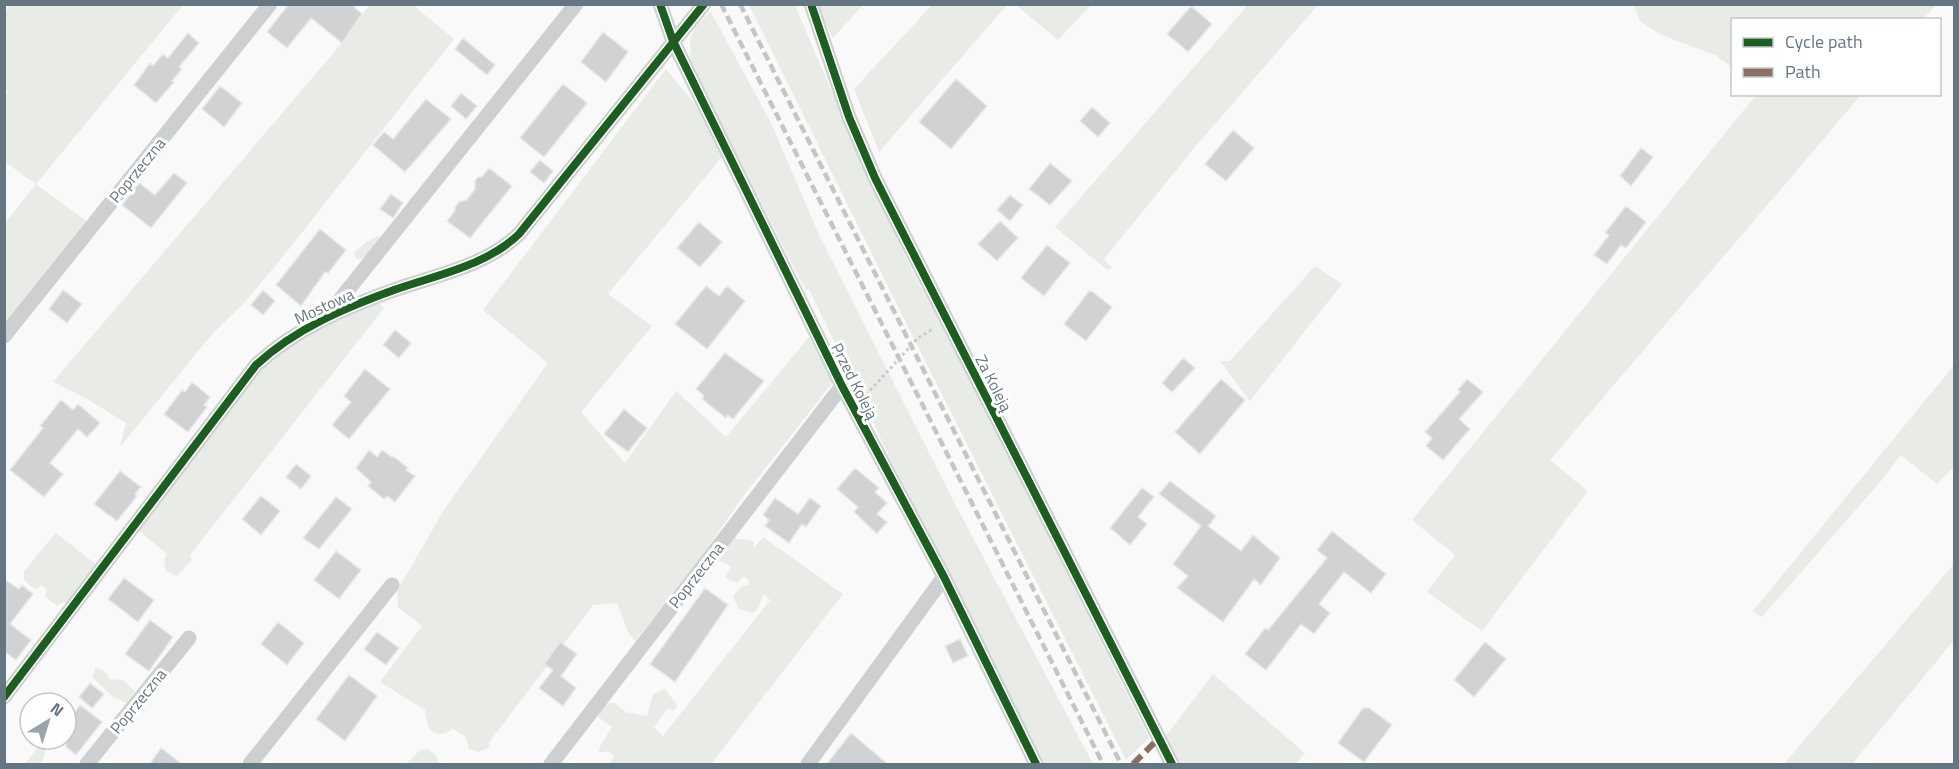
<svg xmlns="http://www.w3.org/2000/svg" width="1959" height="769" font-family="'Titillium Web',sans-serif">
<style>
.green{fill:#e8ebe6}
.building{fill:#d0d2d3;stroke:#e8e8e8;stroke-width:1.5}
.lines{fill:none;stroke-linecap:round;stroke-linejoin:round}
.path{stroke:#cbcccd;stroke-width:3;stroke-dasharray:3 3;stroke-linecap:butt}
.street{stroke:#cecfd0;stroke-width:15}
.rail{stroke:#c3c5c6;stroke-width:4.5;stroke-dasharray:9 4.5;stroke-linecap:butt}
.quiet{stroke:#8d6e63;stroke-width:6;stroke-dasharray:12 6;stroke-linecap:butt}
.cycleway-casing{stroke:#fff;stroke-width:11}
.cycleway{stroke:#1b5e20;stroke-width:8}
.labels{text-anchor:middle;stroke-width:6;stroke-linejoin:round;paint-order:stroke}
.street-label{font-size:16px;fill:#657683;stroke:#fff}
</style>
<rect width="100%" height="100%" fill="#f9f9f9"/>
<!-- green -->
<path class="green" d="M 11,4 L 183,5 L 36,184 L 93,226 L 5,336 L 5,223 L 36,184 L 5,162 L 5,95 L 8,91 L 4,89 L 5,12 Z
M 933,4 L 1007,5 L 879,152 L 854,89 Z
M 365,5 L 413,5 L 454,39 L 285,254 L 245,302 L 213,333 L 120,447 L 126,423 L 89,400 L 53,382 L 342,43 L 368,7 Z
M 749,5 L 795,5 L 818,60 L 911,268 L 969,378 L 1149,738 L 1126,760 L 912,335 Z
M 816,5 L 863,5 L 833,38 Z
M 1016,5 L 1091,5 L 1058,40 Z
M 1248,5 L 1318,5 L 1195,147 L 1104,259 L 1112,268 L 1107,270 L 1055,227 Z
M 1634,5 L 1936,5 L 1923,19 L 1732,20 L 1732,67 L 1715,55 L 1659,34 L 1640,21 Z
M 711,12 L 771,123 L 820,237 L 954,502 L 1093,764 L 1043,764 L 889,456 L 809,289 L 806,291 L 691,65 C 689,38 689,29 711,12 Z
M 666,69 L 698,108 L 723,156 L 608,294 L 652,326 L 581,412 L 625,463 L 676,391 L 726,437 L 809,337 L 833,382 L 742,498 L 693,569 L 635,641 C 624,630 624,617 617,603 L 593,605 L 488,744 L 490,747 L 478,752 L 469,749 L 466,737 L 453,729 C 433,742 426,727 425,710 L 380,682 L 422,626 L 398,607 L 397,591 L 444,510 L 548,363 L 483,310 Z
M 1756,95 L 1861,95 L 1550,460 L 1588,491 L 1482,631 L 1427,592 L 1455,555 L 1412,520 Z
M 378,236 L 383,240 L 366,259 L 357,259 L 354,253 L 365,243 Z
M 1315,266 L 1342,284 L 1250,401 L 1220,361 L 1230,361 Z
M 378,302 L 384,308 L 190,555 L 192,559 L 177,576 L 166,571 L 164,562 L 167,554 L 138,530 L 244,386 L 276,353 L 316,330 Z
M 1954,365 L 1954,467 L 1937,484 L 1901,455 L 1881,481 L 1762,617 L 1753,611 Z
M 56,533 L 98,566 L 68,605 L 63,602 L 57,606 L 45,597 L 47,589 L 41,585 L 36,589 L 30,586 L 24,579 L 24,571 Z
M 763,537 L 843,594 L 711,764 L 610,764 L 614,756 L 610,752 L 599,752 L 600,746 L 612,727 L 598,717 L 602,704 L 614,703 L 626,712 L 647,716 L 653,694 L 665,689 L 677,705 L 675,710 L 667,709 L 654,728 L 663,736 L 770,600 L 764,594 L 757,610 L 753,613 L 739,609 L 733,596 L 742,586 L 749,584 L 748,579 L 743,577 L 738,582 L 730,581 L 725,576 L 731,566 L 719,561 L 718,554 L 733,538 L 753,541 L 754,548 Z
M 1954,564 L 1954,640 L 1852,764 L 1784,764 Z
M 96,667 L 104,671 L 110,679 L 123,680 L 135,691 L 126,703 L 113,697 L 92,677 Z
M 1213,674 L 1305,753 L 1295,764 L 1180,764 L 1165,737 Z
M 44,739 L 56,739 L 59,741 L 51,748 L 46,748 L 43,760 L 38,764 L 25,764 Z
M 428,749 L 435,754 L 439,764 L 406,764 L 420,750 Z"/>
<!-- building -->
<path class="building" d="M 289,4 L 351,4 L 362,14 L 342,43 L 311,18 L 287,48 L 267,32 Z
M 1191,6 L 1212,24 L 1188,52 L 1167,34 Z
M 603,32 L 628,52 L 606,82 L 581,62 Z
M 188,33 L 199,43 L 179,67 L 182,69 L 172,81 L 174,82 L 156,103 L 134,85 L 150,63 L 153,66 L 163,54 L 168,58 Z
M 463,38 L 495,65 L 487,75 L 455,49 Z
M 956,79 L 987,106 L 951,149 L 919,122 Z
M 563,84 L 587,103 L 544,157 L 520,138 Z
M 220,86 L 242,103 L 224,127 L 202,109 Z
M 461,93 L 477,106 L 466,119 L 451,106 Z
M 426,99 L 451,119 L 405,172 L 373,145 L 384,132 L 393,139 Z
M 1092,107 L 1110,123 L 1098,137 L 1080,121 Z
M 1233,130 L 1254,148 L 1226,181 L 1205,164 Z
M 1641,148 L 1653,157 L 1631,186 L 1620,176 Z
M 540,160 L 553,171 L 544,183 L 530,172 Z
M 1050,163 L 1072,181 L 1050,205 L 1029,189 Z
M 489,168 L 512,186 L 470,238 L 447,221 L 455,211 L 455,207 L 459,202 L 467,200 L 475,189 L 475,181 L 478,177 L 482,177 Z
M 174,173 L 187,183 L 151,228 L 122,205 L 139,183 L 155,195 Z
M 391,194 L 403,203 L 393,218 L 380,209 Z
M 1010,195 L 1023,205 L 1010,221 L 997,210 Z
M 1626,206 L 1646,222 L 1626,248 L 1621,245 L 1607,264 L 1594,255 L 1609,235 L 1605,233 Z
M 1000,221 L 1018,238 L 997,261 L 978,244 Z
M 699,222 L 722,242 L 700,267 L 677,248 Z
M 320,229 L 346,250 L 328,273 L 325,272 L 301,306 L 276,285 Z
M 1047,245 L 1070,263 L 1044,296 L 1021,278 Z
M 706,286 L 719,296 L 727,286 L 745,301 L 707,349 L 675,324 Z
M 63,290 L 82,304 L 67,323 L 49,309 Z
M 263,290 L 275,301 L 263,315 L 251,305 Z
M 1090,290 L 1112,307 L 1086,341 L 1064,324 Z
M 395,330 L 411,343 L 399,358 L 383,345 Z
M 725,353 L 764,381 L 733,419 L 728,415 L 726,418 L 702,399 L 704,396 L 696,389 Z
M 1183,358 L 1195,368 L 1172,392 L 1162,383 Z
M 365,369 L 390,389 L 349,439 L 332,425 L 351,402 L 344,396 Z
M 1221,379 L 1245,400 L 1200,454 L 1175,432 Z
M 1467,379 L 1483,392 L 1459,419 L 1470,429 L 1443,460 L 1426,446 L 1432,438 L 1425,432 L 1460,392 L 1458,390 Z
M 192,382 L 210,397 L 204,405 L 207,407 L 188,432 L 164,414 L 182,390 L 185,392 Z
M 61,400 L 73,410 L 78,404 L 100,423 L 87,437 L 78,429 L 50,463 L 63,474 L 44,497 L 10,470 L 43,428 L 40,426 Z
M 624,409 L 647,428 L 628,452 L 604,434 Z
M 369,450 L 377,457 L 382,450 L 392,457 L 393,456 L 408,468 L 406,470 L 415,476 L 395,502 L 387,496 L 384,499 L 368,486 L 371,482 L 356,468 Z
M 296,464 L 311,476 L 301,489 L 286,477 Z
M 855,468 L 879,488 L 875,492 L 887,503 L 877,514 L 887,522 L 877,534 L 854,512 L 858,507 L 837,489 Z
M 120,471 L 141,487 L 135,494 L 137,496 L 117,521 L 94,504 Z
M 1170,481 L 1216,516 L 1208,526 L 1241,551 L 1253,535 L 1280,558 L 1261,585 L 1254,579 L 1223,622 L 1177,588 L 1188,576 L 1173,564 L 1201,526 L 1159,494 Z
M 1142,488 L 1154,497 L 1138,517 L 1147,524 L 1130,545 L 1110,528 Z
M 261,496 L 280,511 L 261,535 L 242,519 Z
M 336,497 L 352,509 L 319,549 L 303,538 Z
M 775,498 L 798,514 L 810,498 L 821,506 L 806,527 L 802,524 L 789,543 L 765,526 L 769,520 L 763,515 Z
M 1332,531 L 1386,574 L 1371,593 L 1344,572 L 1319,604 L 1330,613 L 1314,634 L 1301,624 L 1266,670 L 1245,654 L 1265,628 L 1268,630 L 1327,558 L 1317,550 Z
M 336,551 L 361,570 L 339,599 L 314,580 Z
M 124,578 L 154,600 L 138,622 L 108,599 Z
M 4,579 L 19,589 L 22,585 L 33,594 L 10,624 L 31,640 L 16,660 L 4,651 Z
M 705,588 L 728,605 L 675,682 L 650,664 Z
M 150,620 L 173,637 L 149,671 L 125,654 Z
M 278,622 L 304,643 L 287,665 L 261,644 Z
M 377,632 L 399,648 L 386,665 L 364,649 Z
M 960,639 L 968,656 L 953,663 L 945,646 Z
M 560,642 L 577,654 L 561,676 L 576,688 L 563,706 L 539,688 L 553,670 L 544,664 Z
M 1485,642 L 1506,659 L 1474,697 L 1454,680 Z
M 349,675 L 377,696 L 345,741 L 316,719 Z
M 90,683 L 104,694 L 92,708 L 79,697 Z
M 80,705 L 102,722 L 76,755 L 66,747 L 66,724 Z
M 1363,708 L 1369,708 L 1392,725 L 1364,762 L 1338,743 Z
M 851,733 L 889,765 L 826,765 Z
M 161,748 L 183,765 L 149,765 Z"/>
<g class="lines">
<!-- path -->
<path class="path" d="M 866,395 L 918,338 L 933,329"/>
<!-- street -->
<path class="street" d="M 660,4 L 673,41 L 842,386 L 944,577 L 1036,764
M 811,4 L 849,117 L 875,178 L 1172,764
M 327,316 L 576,4
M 4,336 L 270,4
M 4,697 L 256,365 C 295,329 344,308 394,290 C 436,275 486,266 519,234 L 704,4
M 87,764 L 189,638
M 250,764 L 392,585
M 551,764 L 842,386
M 808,764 L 944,577"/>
<!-- rail -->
<path class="rail" d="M 721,4 L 1103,764
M 740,4 L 1121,764"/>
<!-- quiet -->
<path class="quiet" d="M 1133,764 L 1159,738"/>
<!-- cycleway casing -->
<g class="cycleway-casing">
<path id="cycleway" d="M 660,4 L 673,41 L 842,386 L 944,577 L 1036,764
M 811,4 L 849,117 L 875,178 L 1172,764
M 4,697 L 256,365 C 295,329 344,308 394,290 C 436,275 486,266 519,234 L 704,4"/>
</g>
<!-- cycleway -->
<use href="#cycleway" class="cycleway"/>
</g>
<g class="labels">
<!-- street labels -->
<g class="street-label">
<text transform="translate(137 170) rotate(-51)" y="6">Poprzeczna</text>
<text transform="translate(324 306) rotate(-25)" y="6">Mostowa</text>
<text transform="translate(855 381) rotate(63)" y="6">Przed Koleją</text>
<text transform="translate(994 383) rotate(63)" y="6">Za Koleją</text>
<text transform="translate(696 575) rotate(-52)" y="6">Poprzeczna</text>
<text transform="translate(138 701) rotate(-51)" y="6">Poprzeczna</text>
</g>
</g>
<!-- border -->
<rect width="1959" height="769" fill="none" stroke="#657683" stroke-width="12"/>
<!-- legend -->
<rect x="1731" y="18" width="210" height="78" fill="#ffffff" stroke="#c1c8cd" stroke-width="1.5"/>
<rect x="1743" y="38" width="30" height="9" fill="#1b5e20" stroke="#c1c8cd" stroke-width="1.5"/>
<text x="1785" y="48" font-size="18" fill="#657683">Cycle path</text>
<rect x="1743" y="68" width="30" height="9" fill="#8d6e63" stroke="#c1c8cd" stroke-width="1.5"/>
<text x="1785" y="78" font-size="18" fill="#657683">Path</text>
<!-- north arrow -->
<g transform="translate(48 721) rotate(38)"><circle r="28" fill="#ffffff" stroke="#c1c8cd" stroke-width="1.5"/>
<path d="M0-4.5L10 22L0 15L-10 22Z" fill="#99a4ac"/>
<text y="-9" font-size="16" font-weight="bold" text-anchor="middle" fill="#657683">N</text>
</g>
</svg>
